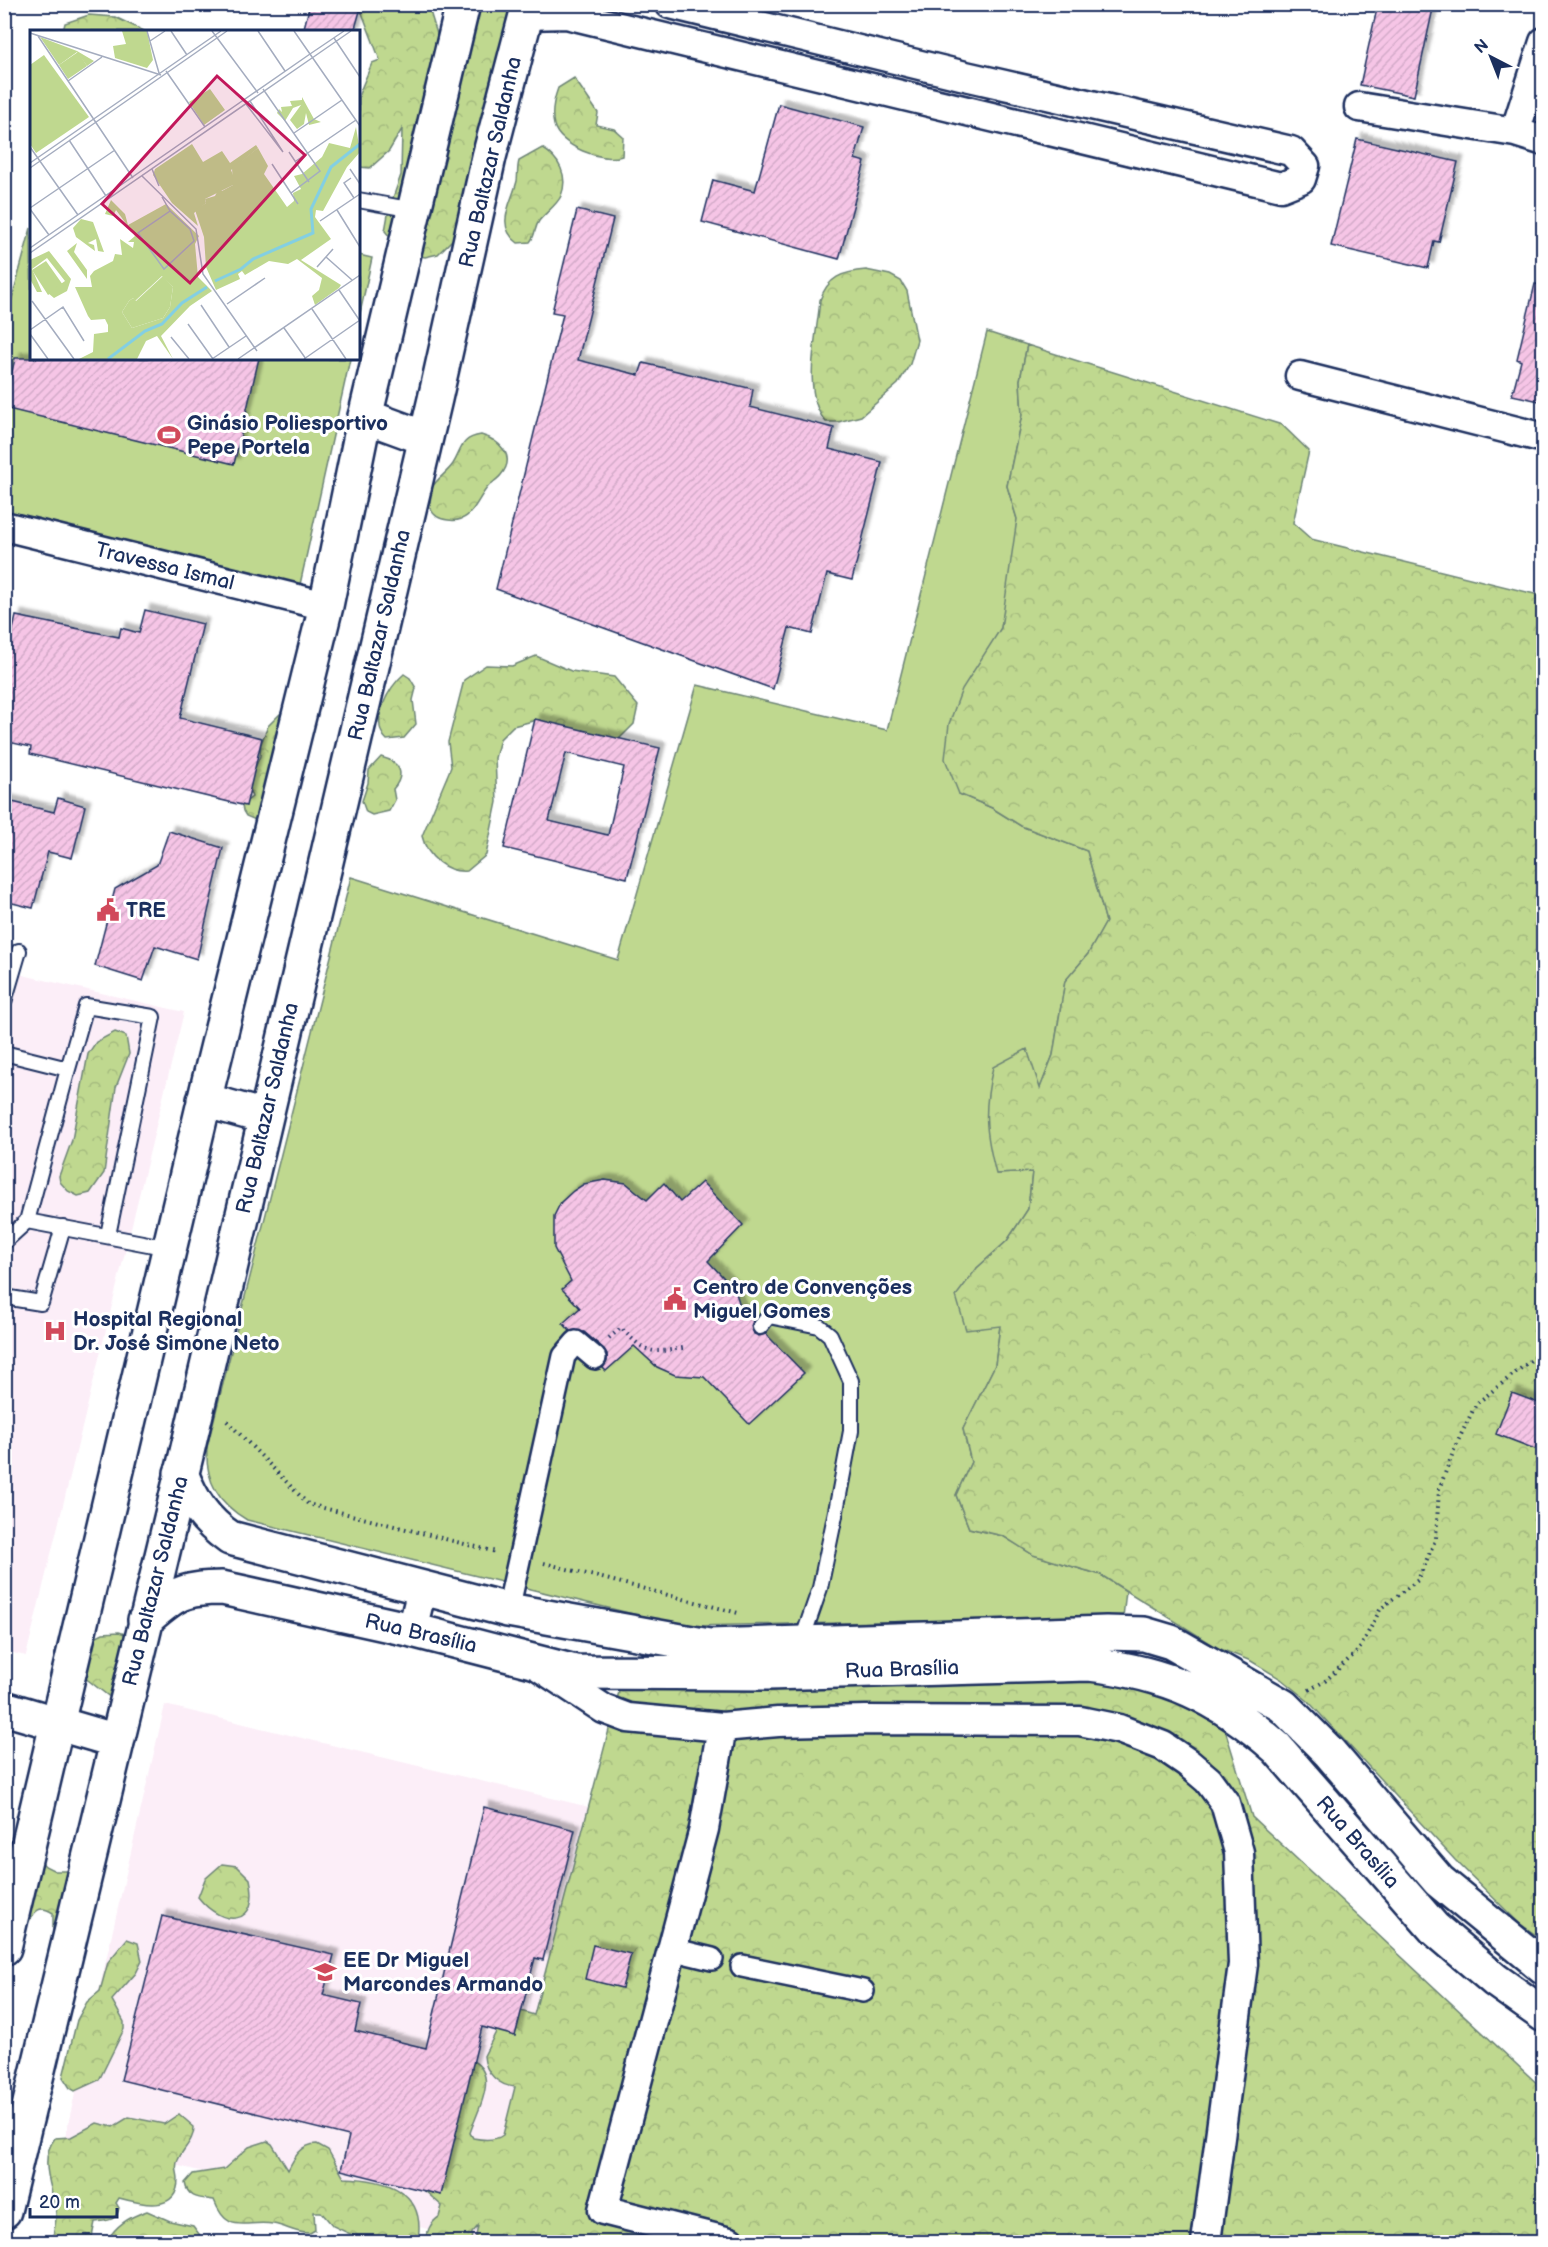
<svg xmlns="http://www.w3.org/2000/svg" width="1548" height="2247" font-family="'Balsamiq Sans',sans-serif">
<style>
.built{fill:#fceef8}
.grass{fill:#bfd88f;stroke:#6d8476;stroke-width:1.5}
.forest{fill:url(#forest-crowns);stroke:#6d8476;stroke-width:1.5}
.building{fill:url(#building-hatch);stroke:#1b2f5e;stroke-width:1.5;fill-rule:evenodd;filter:url(#shadow)}
.lines{fill:none;stroke-linecap:round;stroke-linejoin:round}
.service-casing{stroke:#1b2f5e;stroke-width:18}
.pedestrian-casing{stroke:#1b2f5e;stroke-width:26}
.minor-casing{stroke:#1b2f5e;stroke-width:33}
.tertiary-casing{stroke:#1b2f5e;stroke-width:38}
.secondary-casing{stroke:#1b2f5e;stroke-width:38}
.path{stroke:#1b2f5e;stroke-width:4;stroke-dasharray:1.5 4.5;stroke-linecap:butt}
.service{stroke:#fff;stroke-width:14}
.pedestrian{stroke:#fff;stroke-width:21}
.minor{stroke:#fff;stroke-width:28}
.tertiary{stroke:#fff;stroke-width:33}
.secondary{stroke:#fff;stroke-width:33}
.labels{text-anchor:middle;stroke-width:6;stroke-linejoin:round;paint-order:stroke}
.street-label{font-size:21px;fill:#1b2f5e;stroke:#fff}
.poi-label{font-size:21px;font-weight:bold;fill:#1b2f5e;stroke:#fff;text-anchor:start}
.inset-river{fill:none;stroke:#83cfe2;stroke-width:3}
.inset-road{fill:none;stroke:#a4acbf;stroke-width:1.5}
.view{fill:#c2185b;fill-opacity:0.15;stroke:#c2185b;stroke-width:3}
.inset-edge{fill:none;stroke:#1b2f5e;stroke-width:3}
</style>
<defs>
<pattern id="forest-crowns" width="20" height="18" patternUnits="userSpaceOnUse" patternTransform="scale(1.5)"><rect width="20" height="18" fill="#bfd88f"/><path d="M2 6a3 3 0 1 1 6 0M12 15a3 3 0 1 1 6 0" fill="none" stroke="#a4ba7e"/></pattern>
<pattern id="building-hatch" width="6" height="6" patternUnits="userSpaceOnUse" patternTransform="scale(1.5)"><rect width="6" height="6" fill="#f6c5e6"/><path d="M-1 1l2-2M0 6l6-6M5 7l2-2" fill="none" stroke="#d2aac8"/></pattern>
<filter id="shadow"><feDropShadow dx="5.5" dy="-5.5" stdDeviation="1.5" flood-color="#0004"/></filter>
</defs>
<rect width="100%" height="100%" fill="#fff"/>
<filter id="ink" filterUnits="userSpaceOnUse"><feTurbulence type="fractalNoise" baseFrequency=".0167" numOctaves="2"/><feDisplacementMap in="SourceGraphic" scale="12" xChannelSelector="R" yChannelSelector="G"/><feConvolveMatrix kernelMatrix="1 2 1 2 8 2 1 2 1" color-interpolation-filters="sRGB"/></filter>
<g filter="url(#ink)">
<!-- built -->
<path class="built" d="M 5,971 L 184,1012 L 26,1656 L 5,1651 Z
M 165,1705 L 589,1807 L 475,2241 L 65,2137 Z"/>
<!-- grass -->
<path class="grass" d="M 31,228 L 32,358 L 350,359 L 299,589 L 5,511 L 5,324 Z
M 359,255 L 372,258 L 359,318 L 358,255 Z
M 987,332 L 1027,345 L 1020,380 L 1022,415 L 1007,486 L 1017,519 L 1014,556 L 1001,628 L 983,659 L 959,794 L 992,808 L 1021,826 L 1087,851 L 1106,922 L 1088,954 L 1065,981 L 1053,1055 L 1040,1089 L 997,1174 L 1032,1172 L 1028,1209 L 1007,1241 L 977,1268 L 1000,1326 L 995,1365 L 963,1429 L 971,1462 L 956,1495 L 969,1528 L 1003,1536 L 1034,1555 L 1101,1575 L 1126,1591 L 1123,1617 L 692,1626 L 674,1624 L 247,1520 C 218,1503 205,1481 207,1447 L 351,877 L 618,960 L 697,685 L 887,730 Z"/>
<!-- forest -->
<path class="forest" d="M 359,5 L 428,5 L 437,34 L 462,20 L 469,5 L 516,5 L 509,57 L 485,105 L 489,157 L 459,233 L 438,254 L 425,257 L 402,251 L 385,231 L 389,209 L 401,175 L 402,129 L 389,151 L 370,168 L 359,167 L 359,94 L 372,63 L 380,60 Z
M 89,15 L 115,17 L 144,31 L 63,31 L 65,23 Z
M 574,78 L 598,113 L 596,125 L 614,129 L 623,137 L 622,156 C 603,163 559,146 554,125 C 551,113 554,99 558,88 Z
M 542,148 C 559,158 569,176 561,196 C 557,205 545,213 539,221 C 534,228 536,235 530,242 L 518,243 C 494,226 512,202 517,181 C 518,174 517,168 519,161 Z
M 866,270 L 890,275 L 901,281 L 907,291 L 917,340 L 910,364 L 898,384 L 861,416 L 838,422 L 826,422 C 801,394 817,336 820,300 C 828,277 842,272 866,270 Z
M 1027,345 L 1282,425 L 1309,451 L 1293,523 L 1311,539 L 1543,596 L 1543,1940 L 1519,1923 L 1455,1860 L 1308,1701 L 1281,1679 L 1251,1661 L 1218,1648 L 1101,1575 L 1033,1555 L 1003,1536 L 969,1528 L 956,1495 L 971,1462 L 963,1429 L 995,1365 L 1000,1326 L 966,1330 L 956,1296 L 977,1268 L 1007,1241 L 1028,1209 L 1032,1172 L 996,1174 C 985,1131 983,1110 993,1067 L 1027,1049 L 1040,1088 L 1053,1055 L 1065,981 L 1088,954 L 1106,922 L 1087,851 L 1021,826 L 992,808 L 959,794 L 945,759 L 949,724 L 962,689 L 1001,628 L 1017,519 L 1007,486 L 1022,415 L 1020,380 Z
M 481,435 C 499,440 517,456 501,475 C 497,480 491,483 487,488 C 475,503 471,524 448,520 C 439,519 434,516 430,508 L 431,489 C 436,479 447,473 453,464 C 462,450 460,438 481,435 Z
M 536,656 L 571,671 L 614,677 L 638,706 L 634,724 L 618,740 L 537,720 L 513,726 L 500,739 L 495,758 L 497,802 L 486,855 L 467,871 C 446,873 427,857 422,836 L 451,767 L 448,742 L 464,680 L 486,665 L 512,666 Z
M 404,674 L 410,678 L 416,688 L 413,700 L 416,724 L 404,738 L 387,740 C 369,723 388,687 404,674 Z
M 281,713 L 286,722 L 258,821 L 246,816 L 243,811 L 242,805 L 252,797 L 248,785 L 260,756 L 261,744 L 268,726 Z
M 381,757 C 400,762 406,774 393,789 L 395,800 L 389,811 L 372,815 L 366,812 L 362,801 L 368,783 L 369,770 Z
M 115,1032 L 126,1036 L 129,1054 L 116,1087 L 104,1173 L 90,1193 L 78,1196 L 68,1191 L 60,1182 L 59,1176 L 72,1140 L 88,1054 L 96,1042 Z
M 119,1632 L 131,1636 L 111,1698 L 84,1677 L 91,1639 L 103,1633 Z
M 1117,1674 L 1220,1713 L 1252,1817 L 1543,2089 L 1543,2242 L 479,2242 L 475,2241 L 478,2226 L 472,2233 L 471,2242 L 427,2242 C 425,2233 431,2222 439,2217 L 442,2206 L 424,2190 L 473,2061 C 500,2076 476,2113 470,2133 L 473,2138 C 483,2140 495,2141 503,2135 L 515,2087 C 499,2086 485,2073 484,2056 L 499,2026 L 521,2011 L 534,2015 L 621,1684 Z
M 11,1853 L 37,1857 L 45,1866 L 55,1871 L 74,1871 L 87,1930 L 85,1942 L 53,1938 L 53,1913 C 34,1901 33,1919 23,1930 L 5,1930 L 4,1858 Z
M 222,1864 L 237,1866 L 250,1879 C 261,1926 223,1929 198,1897 L 205,1879 Z
M 127,1939 L 138,1943 L 142,1961 L 136,1973 L 112,2000 L 124,2022 L 124,2029 L 99,2080 L 75,2091 L 70,2088 L 63,2077 L 77,2020 L 87,2002 L 100,1991 L 108,1962 Z
M 179,2114 L 194,2127 C 194,2141 183,2148 178,2160 C 174,2167 178,2172 178,2179 C 178,2214 141,2204 119,2198 L 116,2203 L 119,2208 C 116,2222 107,2220 95,2222 L 91,2242 L 53,2242 C 52,2233 57,2223 56,2214 C 54,2189 37,2161 55,2138 L 71,2137 L 97,2123 L 113,2127 L 129,2117 L 164,2124 Z
M 267,2141 L 272,2144 L 288,2170 C 294,2158 301,2144 317,2144 L 328,2150 L 344,2178 C 385,2179 426,2190 418,2240 L 415,2242 L 367,2242 L 333,2226 L 321,2212 L 314,2212 L 315,2230 L 310,2233 C 297,2234 286,2226 273,2224 C 244,2220 228,2236 214,2200 C 200,2198 188,2199 185,2183 L 193,2174 L 224,2169 L 249,2147 Z
M 147,2211 L 170,2221 L 193,2226 L 205,2242 L 106,2242 C 116,2225 129,2217 147,2211 Z"/>
<!-- building -->
<path class="building" d="M 310,4 L 362,4 L 354,32 L 303,32 Z
M 1378,4 L 1434,4 L 1414,96 L 1360,85 Z
M 779,104 L 864,127 L 855,159 L 865,162 L 839,259 L 702,222 L 713,180 L 755,191 Z
M 1357,139 L 1458,162 L 1439,242 L 1434,241 L 1428,268 L 1331,246 Z
M 577,210 L 613,219 L 578,360 L 639,375 L 643,363 L 753,389 L 750,407 L 834,428 L 829,449 L 882,462 L 852,580 L 827,574 L 812,634 L 789,628 L 773,689 L 496,589 L 563,314 L 552,312 Z
M 1535,284 L 1544,285 L 1544,402 L 1512,395 L 1521,361 L 1517,359 Z
M 15,358 L 259,358 L 234,464 L 4,408 Z
M 145,610 L 203,624 L 180,718 L 262,738 L 246,806 L 30,754 L 31,747 L 4,741 L 4,670 L 16,616 L 119,637 L 121,628 L 139,633 Z
M 535,719 L 660,748 L 627,878 L 504,848 ZM 566,753 L 624,767 L 608,835 L 549,821 Z
M 58,798 L 85,806 L 72,858 L 48,852 L 33,908 L 4,901 L 4,800 L 54,812 Z
M 169,831 L 223,848 L 197,959 L 155,946 L 143,981 L 95,966 L 115,889 L 157,865 Z
M 605,1180 L 626,1183 L 647,1200 L 664,1183 L 680,1202 L 702,1182 L 743,1225 L 708,1261 L 735,1290 L 741,1309 L 753,1321 L 751,1326 L 754,1334 L 759,1336 L 766,1334 L 804,1373 L 749,1424 L 704,1377 L 675,1375 L 657,1367 L 634,1346 L 606,1371 L 603,1368 L 607,1361 L 607,1354 L 604,1349 L 584,1332 L 570,1331 L 563,1323 L 580,1308 L 562,1289 L 571,1281 L 554,1248 L 554,1216 L 561,1202 L 573,1191 L 584,1184 Z
M 1512,1393 L 1544,1405 L 1544,1426 L 1535,1449 L 1496,1434 Z
M 484,1807 L 575,1830 L 543,1960 L 535,1958 L 515,2036 L 482,2027 L 441,2195 L 341,2170 L 349,2136 L 121,2080 L 162,1916 L 334,1955 L 323,1995 L 361,2004 L 355,2031 L 426,2048 Z
M 593,1945 L 631,1954 L 622,1988 L 585,1979 Z"/>
<g class="lines">
<!-- service casing -->
<g class="service-casing">
<path id="service" d="M 358,200 L 414,210
M 4,1002 L 19,951
M 4,1053 L 68,1069 L 27,1221 L 169,1248
M 68,1069 L 86,1006 L 153,1017 L 108,1235
M 4,1242 L 27,1221
M 4,1297 L 41,1303 L 63,1227
M 760,1327 L 769,1316 L 819,1326 L 830,1335 L 851,1381 L 851,1431 L 836,1511 L 820,1588 L 801,1643"/>
</g>
<!-- pedestrian casing -->
<g class="pedestrian-casing">
<path id="pedestrian" d="M 508,1610 L 564,1356 L 576,1342 L 595,1358
M 671,1949 L 712,1959
M 742,1966 L 863,1991"/>
</g>
<!-- minor casing -->
<g class="minor-casing">
<path id="minor" d="M 527,15 L 566,14 L 1281,187 L 1301,179 L 1305,166 L 1291,151 L 961,75 L 670,4
M 1359,107 L 1515,132 L 1544,141
M 1515,132 L 1544,42
M 1300,376 L 1544,438
M 4,526 L 326,606
M 412,1630 L 422,1589
M 540,1667 L 604,1709 L 628,1718 L 722,1727 L 704,1829 L 603,2210 L 730,2242
M 722,1727 L 778,1722 L 866,1720 L 1080,1721 L 1119,1729 L 1163,1746 L 1188,1763 L 1208,1780 L 1225,1803 L 1239,1852 L 1243,1964 L 1206,2242"/>
</g>
<!-- tertiary casing -->
<g class="tertiary-casing">
<path id="tertiary" d="M 4,1708 L 117,1741"/>
</g>
<!-- secondary casing -->
<g class="secondary-casing">
<path id="secondary" d="M 365,416 L 425,438
M 204,1100 L 265,1117
M 181,1473 C 192,1501 205,1521 230,1538 L 508,1610 L 709,1646 L 1106,1633 L 1144,1634 L 1171,1642 L 1283,1706 L 1329,1752 L 1439,1881 L 1544,1967
M 145,1620 C 175,1594 182,1588 222,1588 L 412,1630 L 575,1672 L 768,1673 L 1089,1664 C 1167,1673 1218,1696 1277,1748 L 1434,1928 L 1495,1980 L 1544,2015
M 4,1948 L 209,1081 L 326,606 L 362,430 L 463,4
M 4,2211 L 186,1456 L 435,399 L 489,157 L 529,4"/>
</g>
<!-- path -->
<path class="path" d="M 609,1338 L 621,1328 C 646,1353 649,1354 683,1348
M 227,1421 L 308,1504 L 496,1552
M 544,1563 L 738,1613
M 1309,1690 L 1325,1681 L 1359,1650 L 1381,1608 L 1418,1580 L 1436,1538 L 1439,1489 L 1456,1445 L 1476,1404 L 1544,1350"/>
<!-- service -->
<use href="#service" class="service"/>
<!-- pedestrian -->
<use href="#pedestrian" class="pedestrian"/>
<!-- minor -->
<use href="#minor" class="minor"/>
<!-- tertiary -->
<use href="#tertiary" class="tertiary"/>
<!-- secondary -->
<use href="#secondary" class="secondary"/>
</g>
</g>
<!-- icons -->
<defs>
<g id="stadium-bare" transform="scale(1.8)"><path d="M0-5a6.5 5 0 1 0 0 10a6.5 5 0 1 0 0-10ZM-3.5-1.8h7v3.6h-7Z" fill="#d1495b" stroke="#fff" stroke-width="2.5" paint-order="stroke"/></g>
<g id="civic-bare" transform="scale(1.8)"><path d="M-.6-6.5H3V-4.5H.6V-3L4-1V1h2V6H-6V1h2V-1L-.6-3ZM-1.2 2.5V6h2.4V2.5Z" fill="#d1495b" stroke="#fff" stroke-width="2.5" paint-order="stroke"/></g>
<g id="hospital-bare" transform="scale(1.8)"><path d="M-5-5h3v3.5h4V-5h3V5h-3V1.5h-4V5h-3Z" fill="#d1495b" stroke="#fff" stroke-width="2.5" paint-order="stroke"/></g>
<g id="school-bare" transform="scale(1.8)"><path d="M0-5L7-2L0 1L-7-2ZM-4 1L0 2.5L4 1V4Q0 6-4 4Z" fill="#d1495b" stroke="#fff" stroke-width="2.5" paint-order="stroke"/></g>
</defs>
<g fill-rule="evenodd">
<use href="#stadium-bare" x="169" y="435"/>
<use href="#civic-bare" x="108" y="910"/>
<use href="#civic-bare" x="675" y="1299"/>
<use href="#hospital-bare" x="55" y="1331"/>
<use href="#school-bare" x="325" y="1972"/>
</g>
<g class="labels">
<!-- street labels -->
<g class="street-label">
<text transform="translate(490 162) rotate(-77)" y="7">Rua Baltazar Saldanha</text>
<text transform="translate(165 566) rotate(14)" y="7">Travessa Ismal</text>
<text transform="translate(379 635) rotate(-77)" y="7">Rua Baltazar Saldanha</text>
<text transform="translate(267 1108) rotate(-77)" y="7">Rua Baltazar Saldanha</text>
<text transform="translate(155 1581) rotate(-76)" y="7">Rua Baltazar Saldanha</text>
<text transform="translate(421 1633) rotate(13)" y="7">Rua Brasília</text>
<text transform="translate(902 1669) rotate(-2)" y="7">Rua Brasília</text>
<text transform="translate(1358 1842) rotate(49)" y="7">Rua Brasília</text>
</g>
<!-- poi labels -->
<g class="poi-label">
<text x="187" y="430">Ginásio Poliesportivo<tspan x="187" dy="24">Pepe Portela</tspan></text>
<text x="126" y="917">TRE</text>
<text x="693" y="1294">Centro de Convenções<tspan x="693" dy="24">Miguel Gomes</tspan></text>
<text x="73" y="1326">Hospital Regional<tspan x="73" dy="24">Dr. José Simone Neto</tspan></text>
<text x="343" y="1967">EE Dr Miguel<tspan x="343" dy="24">Marcondes Armando</tspan></text>
</g>
</g>
<!-- overview -->
<g transform="translate(30 30)">
<rect width="330" height="330" fill="#fff"/>
<path d="M 48,22 L 57,36 L 38,49 L 29,35 ZM 180,59 L 195,80 L 174,95 L 159,72 ZM 162,114 L 173,132 L 192,121 L 200,133 L 226,115 L 228,118 L 201,140 L 205,150 L 203,155 L 175,169 L 176,173 L 164,183 L 168,196 L 142,173 L 123,145 L 125,139 ZM 16,231 L 33,255 L 18,265 L 2,240 ZM 133,246 L 143,257 L 140,277 L 133,288 L 102,298 L 92,282 L 99,271 L 103,268 L 106,271 Z" fill="#bfd88f"/>
<path d="M 92,1 L 117,1 L 123,30 L 117,38 L 85,28 L 83,16 L 96,14 ZM 10,7 L 47,21 L 64,31 L 57,36 L 47,22 L 29,35 ZM 272,67 L 284,89 L 291,92 L 279,95 L 276,83 L 274,94 L 267,99 L 260,90 L 271,75 L 263,78 L 255,91 L 247,83 L 249,79 L 252,82 L 251,77 L 262,76 L 260,71 L 272,70 ZM 326,97 L 330,122 L 317,137 L 293,181 L 286,180 L 285,187 L 301,209 L 271,230 L 311,255 L 309,258 L 285,275 L 282,266 L 289,260 L 292,248 L 267,229 L 258,234 L 239,231 L 215,245 L 212,241 L 208,244 L 210,249 L 186,260 L 176,237 L 174,207 L 165,180 L 176,173 L 175,169 L 185,166 L 189,158 L 192,161 L 203,155 L 202,138 L 228,118 L 238,136 L 234,144 L 257,177 L 264,171 L 263,163 L 271,159 L 264,146 L 272,144 L 292,127 L 299,113 L 320,118 ZM 81,170 L 95,184 L 98,195 L 136,174 L 169,206 L 165,214 L 168,247 L 182,261 L 160,276 L 131,306 L 143,329 L 127,306 L 116,311 L 107,329 L 49,329 L 63,322 L 64,304 L 78,302 L 78,295 L 75,289 L 61,290 L 58,286 L 45,257 L 62,257 L 60,246 L 64,241 L 83,231 L 85,224 L 92,225 L 90,209 L 103,218 L 104,212 L 98,212 L 105,206 L 86,180 L 83,186 L 75,184 ZM 132,246 L 143,257 L 140,277 L 133,288 L 102,298 L 92,282 L 99,271 L 103,268 L 105,271 ZM 51,189 L 63,192 L 74,222 L 68,221 L 66,209 L 58,213 L 64,215 L 65,221 L 46,207 L 43,198 ZM 47,213 L 44,222 L 57,240 L 57,249 L 37,221 ZM 19,221 L 41,249 L 37,261 L 24,268 L 18,263 L 35,251 L 17,228 L 2,239 L 12,262 L 7,262 L 0,249 L 0,230 Z" fill="#bfd88f" fill-rule="evenodd"/>
<path d="M 14,25 L 59,87 L 6,123 L 0,114 L 0,35 Z" fill="#bfd88f"/>
<path class="inset-river" d="M 185,251 L 211,239 L 223,229 L 283,203 L 281,179 L 301,137 L 330,114M 78,329 L 115,301 L 132,294 L 152,273 L 177,257"/>
<path class="inset-road" d="M 117,1 L 129,43M 141,1 L 157,25M 182,1 L 228,63M 228,1 L 255,41M 264,1 L 330,96M 0,3 L 131,45M 8,6 L 103,148M 304,8 L 330,47M 120,11 L 135,1M 280,24 L 314,1M 282,28 L 321,1M 136,41 L 175,97M 38,51 L 72,27M 233,59 L 290,141 L 261,163M 216,74 L 253,122 L 220,71M 264,103 L 312,70M 39,110 L 76,166M 0,117 L 48,185M 259,122 L 279,152M 266,131 L 326,90M 0,133 L 191,1M 242,134 L 268,174M 0,138 L 197,1M 122,139 L 129,156M 320,139 L 330,154M 112,146 L 166,199 L 173,244 L 227,321M 321,148 L 314,153 L 324,168M 132,167 L 140,181 L 108,203 L 134,239 L 164,211 L 160,199 L 140,181M 0,178 L 85,120M 0,179 L 19,205M 307,180 L 330,217M 290,191 L 330,164M 0,218 L 280,24M 0,223 L 282,28M 296,227 L 322,250M 287,237 L 303,219M 309,260 L 330,291M 2,271 L 44,329M 197,274 L 235,248M 171,275 L 199,317M 282,279 L 316,329M 158,294 L 183,329M 254,298 L 276,329M 0,300 L 33,277 L 54,311M 0,304 L 18,329M 141,307 L 159,329M 182,329 L 216,306M 208,329 L 330,245M 274,329 L 330,290"/>
<path class="view" d="M 187,46 L 275,125 L 160,253 L 72,174 Z"/>
<rect width="330" height="330" class="inset-edge"/>
</g>
<!-- margin -->
<rect width="1548" height="2247" fill="none" stroke="#fff" stroke-width="24"/>
<rect x="12" y="12" width="1524" height="2223" fill="none" stroke="#1b2f5e" stroke-width="2" filter="url(#ink)"/>
<!-- north arrow -->
<g transform="translate(1491 57) rotate(318)" stroke="#ffffff" stroke-width="4.5" paint-order="stroke">
<path d="M0-4.5L10 22L0 15L-10 22Z" fill="#1b2f5e"/>
<text y="-9" font-size="16" font-weight="bold" text-anchor="middle" fill="#1b2f5e">N</text>
</g>
<!-- scale -->
<path d="M30 2208v9h87v-9" fill="none" stroke="#1b2f5e" stroke-width="3"/>
<text x="39" y="2208" font-size="18" fill="#1b2f5e" stroke="#ffffff" stroke-width="4.5" paint-order="stroke">20 m</text>
</svg>
